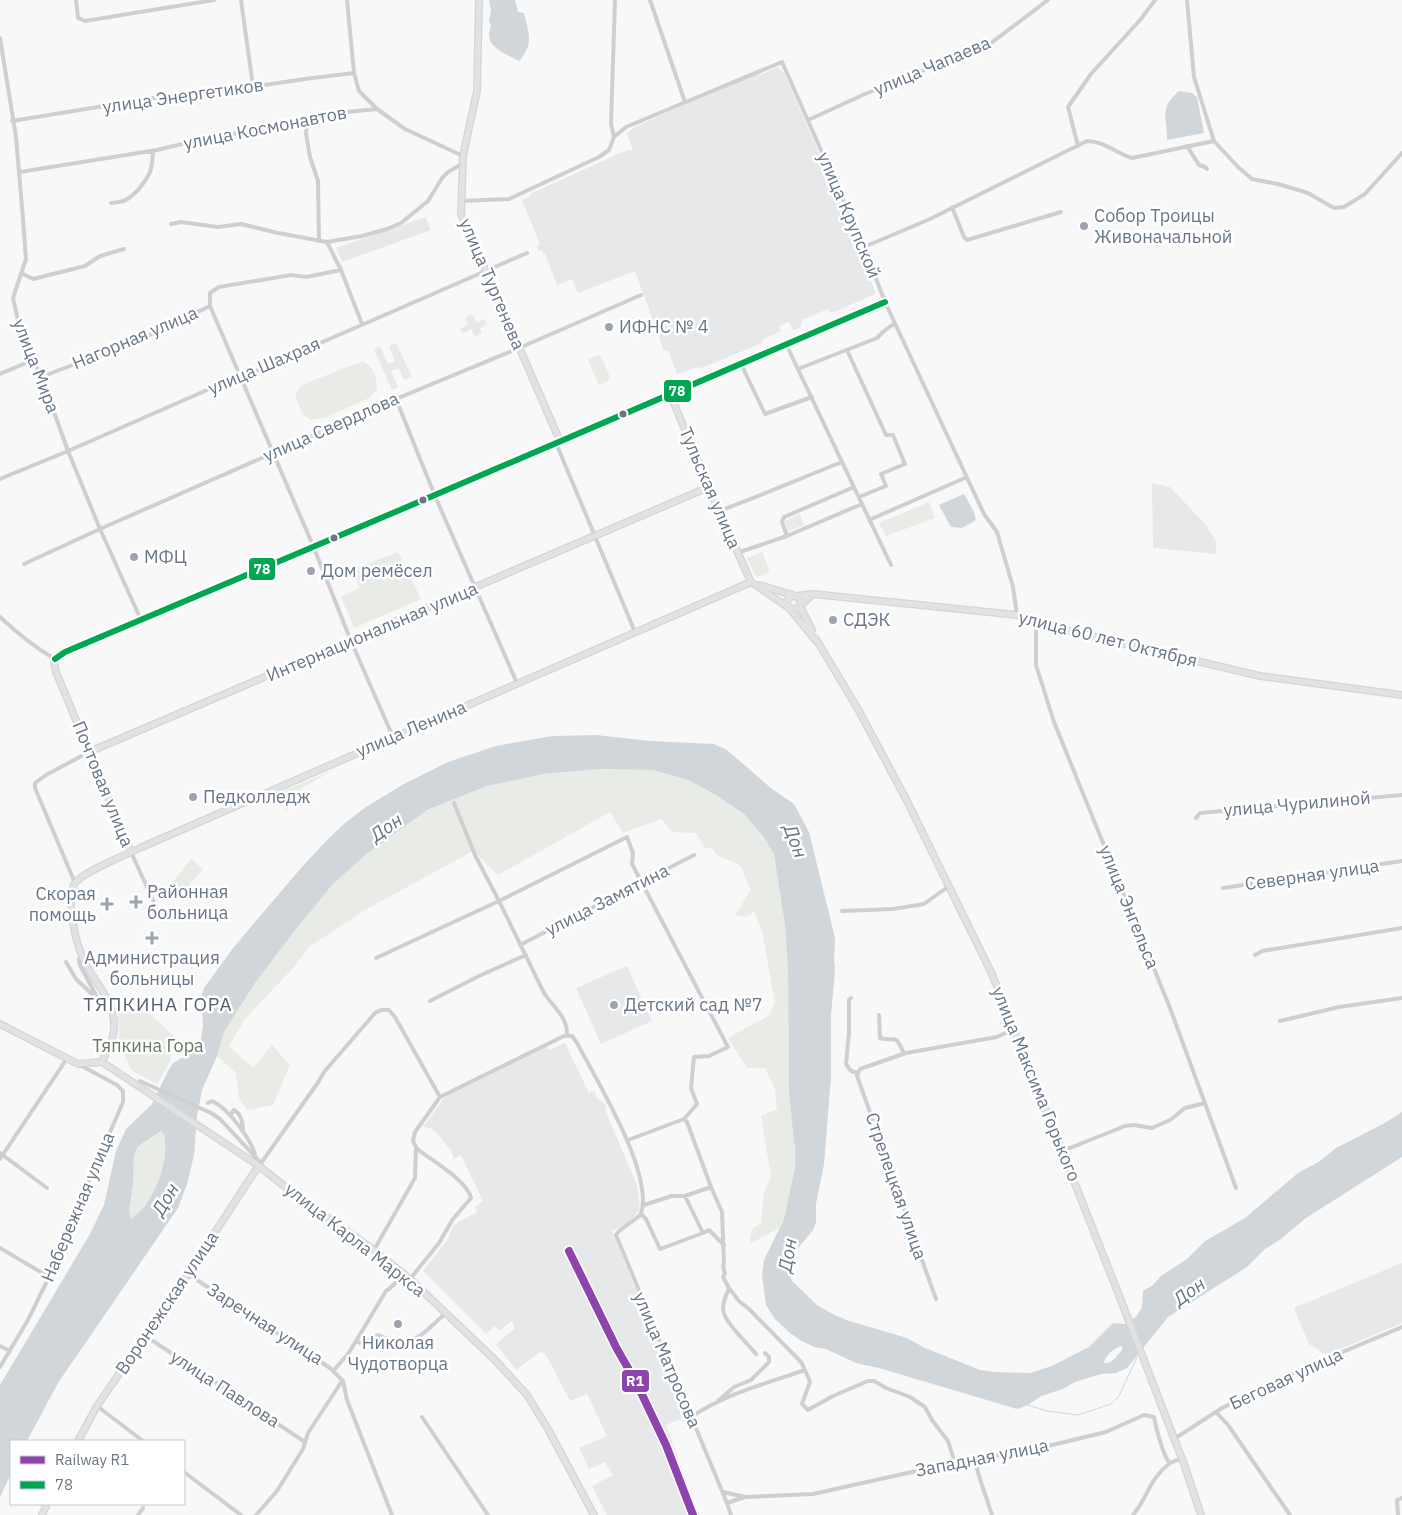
<svg xmlns="http://www.w3.org/2000/svg" width="1402" height="1515" font-family="'IBM Plex Sans',sans-serif">
<style>
.built{fill:#e7e8e9}
.green{fill:#e8ebe6}
.water{fill:#d0d6da;fill-rule:evenodd}
.lines{fill:none;stroke-linecap:round;stroke-linejoin:round}
.stream{stroke:#d0d6da;stroke-width:1}
.secondary-casing{stroke:#d4d5d6;stroke-width:8}
.street{stroke:#cecfd1;stroke-width:4}
.secondary{stroke:#e1e2e3;stroke-width:5.5}
.bus-1-casing{stroke:#fff;stroke-width:10}
.bus-1{stroke:#00a651;stroke-width:6}
.rail-1-casing{stroke:#fff;stroke-width:11}
.rail-1{stroke:#8e44ad;stroke-width:8}
.poi-dot{fill:#9ba4af;stroke:#fff;stroke-width:2}
.bus-dot{fill:#697687;stroke:#fff;stroke-width:2}
.labels{text-anchor:middle;stroke-width:5;stroke-linejoin:round;paint-order:stroke}
.street-label{font-size:18px;fill:#697687;stroke:#fff}
.poi-label{font-size:18px;fill:#697687;stroke:#fff;text-anchor:start}
.park-label{font-size:18px;fill:#657963;stroke:#fff}
.water-label{font-size:19px;font-style:italic;fill:#647782;stroke:#fff}
.neighbourhood-label{font-size:19px;letter-spacing:1px;fill:#56606c;stroke:#fff}
.line-badge{stroke:#fff;stroke-width:2}
.badge-label{font-size:14px;text-anchor:middle;font-weight:bold;fill:#fff}
</style>
<rect width="100%" height="100%" fill="#f8f8f8"/>
<!-- built -->
<path class="built" d="M 778,67 L 784,73 L 832,182 L 875,291 L 875,294 L 832,313 L 827,309 L 802,320 L 801,327 L 793,330 L 789,322 L 779,326 L 781,331 L 762,340 L 762,343 L 699,369 L 698,367 L 677,374 L 668,350 L 664,351 L 635,271 L 578,293 L 572,279 L 557,285 L 545,254 L 543,254 L 542,250 L 539,251 L 537,246 L 540,244 L 522,200 L 531,196 L 530,194 L 627,150 L 633,150 L 627,134 L 634,127 L 757,74 L 760,75 Z
M 426,217 L 431,230 L 342,262 L 336,248 Z
M 472,314 L 477,323 L 484,319 L 487,324 L 480,329 L 482,333 L 475,337 L 471,329 L 463,334 L 460,329 L 468,324 L 465,318 Z
M 396,343 L 412,377 L 404,380 L 399,368 L 391,371 L 398,387 L 392,390 L 374,349 L 380,346 L 388,364 L 395,361 L 389,346 Z
M 1152,483 L 1170,487 L 1205,524 L 1216,541 L 1216,554 L 1153,548 Z
M 627,966 L 652,1021 L 601,1044 L 576,988 Z
M 565,1043 L 589,1093 L 594,1091 L 597,1098 L 604,1103 L 607,1109 L 605,1110 L 637,1185 L 640,1209 L 631,1221 L 612,1231 L 687,1416 L 666,1425 L 696,1509 L 700,1515 L 607,1515 L 592,1486 L 613,1475 L 605,1462 L 589,1469 L 579,1448 L 607,1436 L 587,1394 L 570,1401 L 545,1353 L 540,1352 L 516,1370 L 496,1344 L 515,1328 L 512,1321 L 499,1331 L 495,1326 L 486,1334 L 423,1271 L 448,1239 L 454,1225 L 477,1212 L 475,1207 L 483,1201 L 461,1155 L 454,1159 L 451,1150 L 433,1129 L 423,1127 L 447,1094 L 547,1046 L 549,1050 Z
M 1402,1263 L 1402,1323 L 1326,1355 L 1309,1344 L 1294,1308 Z"/>
<!-- green -->
<path class="green" d="M 597,355 L 601,356 L 610,377 L 608,381 L 599,385 L 588,360 Z
M 363,361 C 374,367 377,377 377,389 L 369,398 L 324,418 L 311,420 L 303,415 L 295,396 L 299,388 L 309,382 Z
M 929,502 L 935,518 L 886,536 L 879,523 Z
M 800,514 L 804,525 L 788,531 L 785,521 Z
M 398,552 L 421,599 L 354,628 L 341,597 L 360,588 L 353,569 Z
M 762,552 L 770,572 L 756,577 L 747,558 Z
M 599,769 L 653,770 L 688,780 L 716,795 L 744,814 L 763,836 L 774,854 L 785,925 L 788,969 L 789,1092 L 794,1134 L 795,1168 L 784,1219 L 778,1229 L 749,1244 L 752,1229 L 761,1223 L 764,1193 L 771,1177 L 761,1116 L 777,1109 L 775,1089 L 765,1068 L 747,1068 L 728,1038 L 768,1016 L 775,1003 L 762,931 L 754,912 L 746,917 L 735,915 L 751,890 L 746,879 L 741,866 L 717,855 L 712,848 L 705,848 L 696,833 L 672,832 L 661,819 L 623,833 L 610,812 L 498,875 L 473,851 L 365,910 L 309,947 L 294,967 L 245,1019 L 229,1046 L 253,1068 L 272,1045 L 290,1065 L 273,1105 L 247,1110 L 239,1098 L 236,1073 L 217,1056 L 224,1032 L 255,983 L 292,934 L 332,885 L 364,856 L 427,810 L 487,786 L 544,774 Z
M 333,770 L 301,789 L 286,811 L 279,793 Z
M 191,859 L 203,869 L 182,893 L 171,884 Z
M 118,1012 L 148,1012 L 174,1036 L 170,1062 L 157,1084 L 131,1070 L 119,1042 Z
M 161,1131 L 164,1134 C 170,1162 154,1202 131,1219 L 129,1217 L 129,1206 L 133,1184 L 134,1155 L 138,1146 Z"/>
<!-- water -->
<path class="water" d="M 489,0 L 515,0 L 518,12 L 524,13 C 529,33 534,44 519,61 C 503,52 483,47 491,26 L 489,20 L 491,11 Z
M 1179,91 L 1192,93 L 1197,97 L 1204,133 L 1167,140 C 1167,116 1159,108 1179,91 Z
M 964,494 L 974,512 L 976,520 L 962,528 L 951,527 L 939,505 Z
M 596,735 L 650,741 L 714,744 L 727,750 L 772,789 L 794,804 L 809,832 L 835,938 L 834,959 L 835,970 L 831,1016 L 831,1077 L 824,1164 L 816,1204 L 816,1223 L 813,1230 L 790,1258 L 787,1269 L 792,1281 L 817,1305 L 831,1313 L 846,1320 L 907,1338 L 925,1348 L 980,1370 L 995,1372 L 1030,1373 L 1052,1366 L 1089,1347 L 1113,1323 L 1126,1324 L 1137,1316 L 1142,1307 L 1143,1291 L 1153,1285 L 1161,1276 L 1187,1259 L 1205,1241 L 1245,1218 L 1298,1173 L 1320,1161 L 1336,1148 L 1383,1124 L 1402,1112 L 1402,1157 L 1306,1218 L 1281,1239 L 1265,1249 L 1247,1267 L 1168,1317 L 1127,1368 L 1116,1373 L 1101,1374 L 1075,1382 L 1063,1389 L 1041,1396 L 1028,1405 L 1017,1409 L 879,1368 L 856,1363 L 826,1349 L 814,1347 L 800,1340 L 790,1333 L 775,1319 L 766,1305 L 765,1297 L 762,1275 L 764,1260 L 784,1219 L 795,1168 L 795,1150 L 789,1092 L 788,969 L 785,925 L 774,854 L 763,836 L 744,814 L 716,795 L 688,780 L 653,770 L 599,769 L 544,774 L 487,786 L 427,810 L 364,856 L 332,885 L 292,934 L 255,983 L 224,1032 L 217,1056 L 202,1090 L 197,1116 L 194,1155 L 187,1184 L 178,1208 L 58,1383 L 27,1441 L 11,1441 L 11,1474 L 0,1497 L 0,1385 L 90,1234 L 104,1205 L 116,1151 L 126,1129 L 152,1104 L 168,1071 L 173,1063 L 198,1049 L 201,1041 L 203,1024 L 201,997 L 204,988 L 233,948 L 301,868 L 327,840 L 345,823 L 366,807 L 404,784 L 448,762 L 496,746 L 552,736 ZM 161,1131 L 164,1134 C 170,1161 154,1203 131,1219 L 129,1210 L 133,1184 L 134,1155 L 138,1146 ZM 1122,1346 L 1122,1350 C 1117,1355 1112,1365 1104,1363 C 1105,1355 1114,1348 1122,1346 Z"/>
<g class="lines">
<!-- stream -->
<path class="stream" d="M 1028,1405 L 1047,1411 L 1078,1415 L 1111,1404 L 1119,1396 L 1137,1357"/>
<!-- secondary casing -->
<g class="secondary-casing">
<path id="secondary" d="M 479,0 L 477,91 L 463,156 L 461,214 L 560,441
M 760,585 L 796,596 L 801,602 L 800,606 L 796,609 L 789,608 L 787,604 L 787,600 L 792,596
M 796,596 L 813,594 L 1017,615 L 1036,623 L 1260,676 L 1402,695
M 812,630 L 800,606 L 813,594
M 816,639 L 859,711 L 906,799 L 992,974 L 1115,1285 L 1184,1464 L 1201,1515
M 89,752 L 709,487
M 131,852 L 56,672 L 54,662 L 60,655 L 421,502 L 670,394 L 719,511 L 751,582 L 789,608 L 817,642
M 0,1024 L 78,1064 L 102,1062
M 102,1062 C 108,1049 115,1038 114,1023 C 113,998 92,980 83,958 C 76,944 65,896 75,883 C 84,871 126,855 142,847 L 751,582
M 102,1062 L 259,1166 L 297,1196 L 374,1250 L 410,1279 L 496,1361 L 527,1395 L 548,1429 L 594,1515
M 78,1441 L 97,1406 L 188,1274 L 253,1174 L 259,1166
M 42,1515 L 47,1504"/>
</g>
<!-- street -->
<path class="street" d="M 76,0 L 78,18 L 85,21 L 214,0
M 241,0 L 253,86
M 347,0 L 354,73 L 359,91 L 377,109 L 405,129 L 463,156
M 650,0 L 685,102
M 1187,0 L 1194,77 L 1214,141 L 1238,167 L 1252,179 L 1278,184 L 1308,193 L 1334,208 L 1344,207 L 1365,194 L 1402,153
M 0,38 L 16,137 L 23,219 L 26,259 L 13,298 L 19,325 L 45,387 L 68,451 L 100,529 L 141,620
M 808,120 L 865,94 L 991,43 L 1048,0
M 12,121 L 153,98 L 210,93 L 312,78 L 354,73
M 307,122 L 306,134 L 310,157 L 318,181 L 319,241
M 614,137 L 611,124 L 615,0
M 1078,146 L 1068,107 L 1091,74 L 1141,19 L 1155,0
M 1187,146 L 1199,165 L 1205,167 L 1207,169
M 20,172 L 157,150 L 220,135 L 244,133 L 301,120 L 307,122 L 347,112 L 377,109
M 461,201 L 509,199 L 599,157 L 609,150 L 614,137 L 626,127 L 782,62 L 864,247 L 885,302 L 984,514 L 997,532 L 1013,587 L 1017,615
M 111,203 C 125,202 128,200 138,190 C 151,174 152,171 153,151
M 952,207 L 964,237 L 967,240 L 1061,212
M 171,224 L 181,222 L 218,227 L 241,224 L 278,233 L 327,242 L 362,236 L 387,229 L 401,223 L 428,201 L 442,178 L 448,172 L 462,164
M 327,242 L 341,270 L 362,324
M 864,247 L 930,219 L 1087,141 C 1104,141 1116,153 1132,158 L 1214,141
M 341,270 L 306,277 L 291,275 L 219,287 L 210,293 L 210,306 L 314,548 L 351,641 L 393,737
M 21,273 L 33,279 L 85,266 L 100,256 L 124,249
M 786,344 L 891,565
M 847,350 L 886,435 L 893,435 L 905,464 L 881,474 L 886,486 L 859,497
M 741,364 L 765,414 L 812,397
M 798,369 L 877,338 L 884,331 L 895,323
M 0,374 L 33,360
M 45,386 L 49,374 L 143,338 L 210,306
M 670,394 L 885,302
M 396,399 L 435,496 L 517,683
M 556,443 L 635,632
M 0,479 L 68,451 L 223,383 L 240,378 L 527,253
M 719,511 C 761,496 801,478 842,462
M 869,520 L 967,477
M 787,536 L 782,522 L 784,517 L 854,487
M 737,553 L 787,536 L 862,504
M 24,564 L 100,529 L 396,399 L 519,348 L 641,295
M 0,617 C 17,633 34,647 55,659
M 1036,623 L 1036,665 L 1054,722 L 1170,1008 L 1236,1188
M 454,803 L 475,855 L 499,901 L 627,837 L 633,853 L 632,864 L 728,1047 L 709,1056 L 694,1057 L 691,1088 L 697,1104 L 684,1119
M 1196,818 L 1200,813 L 1402,795
M 131,852 L 156,907
M 75,883 L 35,788 L 35,783 L 46,775 L 89,752
M 1223,888 L 1402,861
M 842,911 L 893,909 L 924,904 L 949,886
M 520,945 L 694,855
M 1255,955 L 1262,951 L 1402,928
M 376,958 L 499,901 L 544,993 C 554,1008 568,1017 567,1036
M 66,962 L 76,979 L 99,1001 L 80,965 L 79,959 L 82,958
M 851,998 L 849,1000 L 849,1033 L 846,1064 L 851,1071 L 858,1073
M 430,1001 L 479,976 L 526,955
M 879,1015 L 880,1038 C 898,1043 893,1031 904,1053
M 1280,1021 L 1339,1007 L 1402,998
M 140,1081 L 211,1113 L 220,1119 L 261,1163
M 208,1103 L 212,1101 C 228,1108 251,1139 255,1155
M 231,1114 L 234,1110 C 242,1114 243,1124 243,1132
M 628,1140 L 684,1119 L 687,1122 L 711,1187
M 1061,1149 L 1070,1148 L 1125,1126 L 1134,1125 L 1152,1128 L 1170,1120 L 1185,1108 L 1205,1103
M 0,1153 L 47,1188
M 0,1159 L 66,1060
M 259,1166 L 319,1081 L 324,1072 L 375,1013 L 381,1010 L 389,1010 L 395,1017 L 440,1097
M 644,1205 L 672,1196 L 685,1196 L 711,1187 L 722,1212 L 724,1263 L 723,1266 L 725,1274 L 723,1277 L 729,1288 L 739,1301 L 749,1309 L 801,1362 L 805,1370
M 641,1214 C 634,1222 622,1226 616,1235 L 727,1503 L 731,1515
M 703,1233 L 709,1230 L 724,1245
M 0,1248 L 44,1274 L 50,1275
M 374,1250 L 415,1178 L 416,1147 L 413,1141 L 415,1132 L 440,1097 L 564,1036 L 572,1036 L 577,1043 C 597,1081 654,1173 641,1214 L 646,1219 L 660,1249 L 703,1233 L 685,1196
M 188,1274 L 330,1368 L 343,1381 L 347,1400 L 392,1515
M 410,1279 L 439,1243 L 453,1219 L 471,1198 C 467,1180 431,1160 416,1148
M 729,1288 C 727,1294 723,1301 723,1308 C 722,1320 748,1344 756,1354
M 936,1299 C 909,1225 884,1150 857,1076 L 860,1069 L 906,1053 L 997,1037 L 1014,1029
M 144,1335 L 305,1442
M 356,1341 L 386,1291 L 389,1289 L 405,1274
M 0,1346 L 10,1351
M 0,1367 L 28,1320 L 50,1275 L 69,1221 L 82,1197 L 123,1102 L 123,1091 L 117,1085 L 78,1064
M 333,1371 L 348,1354 L 356,1341 L 360,1343 L 378,1335 C 414,1352 421,1334 446,1313
M 718,1401 L 734,1387 L 751,1380 L 769,1362 L 769,1357 L 765,1353
M 97,1406 L 143,1441
M 1216,1412 L 1228,1425 L 1290,1515
M 422,1417 L 488,1515
M 691,1417 C 725,1394 767,1383 805,1370 L 810,1382 L 802,1404 L 808,1410 L 833,1396 L 868,1381 L 874,1381 L 886,1388 L 910,1397 L 925,1407 L 932,1420 L 948,1441 L 955,1463
M 1174,1439 L 1222,1408 L 1302,1369 L 1402,1327
M 975,1458 L 978,1473 L 992,1515
M 184,1472 L 241,1515
M 723,1492 L 745,1497 L 727,1503
M 745,1497 L 813,1494 L 975,1458 L 1019,1453 L 1106,1432 L 1144,1415 L 1154,1417 C 1156,1427 1163,1457 1170,1463 L 1182,1458
M 138,1515 L 143,1508
M 256,1515 L 277,1491 L 303,1449 L 308,1433 L 342,1381
M 1133,1515 C 1148,1497 1149,1479 1170,1463
M 1398,1515 L 1397,1500 L 1402,1498"/>
<!-- secondary -->
<use href="#secondary" class="secondary"/>
<!-- bus-1 casing -->
<g class="bus-1-casing">
<path id="bus-1" d="M 55,659 L 65,652 C 339,537 612,419 885,302"/>
</g>
<!-- bus-1 -->
<use href="#bus-1" class="bus-1"/>
<!-- rail-1 casing -->
<g class="rail-1-casing">
<path id="rail-1" d="M 569,1251 L 617,1349 L 636,1382 L 666,1445 L 693,1515"/>
</g>
<!-- rail-1 -->
<use href="#rail-1" class="rail-1"/>
</g>
<!-- markers -->
<g class="poi-dot">
<circle cx="1084" cy="226" r="5"/>
<circle cx="609" cy="327" r="5"/>
<circle cx="134" cy="557" r="5"/>
<circle cx="311" cy="571" r="5"/>
<circle cx="833" cy="620" r="5"/>
<circle cx="193" cy="797" r="5"/>
<path d="M133.5 894.5h5v5h5v5h-5v5h-5v-5h-5v-5h5z"/>
<path d="M104.5 896.5h5v5h5v5h-5v5h-5v-5h-5v-5h5z"/>
<path d="M149.5 930.5h5v5h5v5h-5v5h-5v-5h-5v-5h5z"/>
<circle cx="614" cy="1005" r="5"/>
<circle cx="398" cy="1324" r="5"/>
</g>
<g class="bus-dot">
<circle cx="623" cy="414" r="4.5"/>
<circle cx="423" cy="500" r="4.5"/>
<circle cx="334" cy="538" r="4.5"/>
</g>
<g class="labels">
<!-- street labels -->
<g class="street-label">
<text transform="translate(932 66) rotate(-23)" y="6">улица Чапаева</text>
<text transform="translate(183 96) rotate(-8)" y="6">улица Энергетиков</text>
<text transform="translate(265 128) rotate(-11)" y="6">улица Космонавтов</text>
<text transform="translate(849 215) rotate(67)" y="6">улица Крупской</text>
<text transform="translate(492 284) rotate(67)" y="6">улица Тургенева</text>
<text transform="translate(135 338) rotate(-23)" y="6">Нагорная улица</text>
<text transform="translate(36 366) rotate(69)" y="6">улица Мира</text>
<text transform="translate(264 366) rotate(-23)" y="6">улица Шахрая</text>
<text transform="translate(331 427) rotate(-24)" y="6">улица Свердлова</text>
<text transform="translate(710 488) rotate(67)" y="6">Тульская улица</text>
<text transform="translate(372 632) rotate(-23)" y="6">Интернациональная улица</text>
<text transform="translate(1108 639) rotate(14)" y="6">улица 60 лет Октября</text>
<text transform="translate(411 729) rotate(-23)" y="6">улица Ленина</text>
<text transform="translate(103 784) rotate(68)" y="6">Почтовая улица</text>
<text transform="translate(1297 804) rotate(-5)" y="6">улица Чурилиной</text>
<text transform="translate(1312 875) rotate(-8)" y="6">Северная улица</text>
<text transform="translate(607 900) rotate(-27)" y="6">улица Замятина</text>
<text transform="translate(1129 907) rotate(68)" y="6">улица Энгельса</text>
<text transform="translate(1036 1084) rotate(68)" y="6">улица Максима Горького</text>
<text transform="translate(896 1186) rotate(71)" y="6">Стрелецкая улица</text>
<text transform="translate(78 1207) rotate(-67)" y="6">Набережная улица</text>
<text transform="translate(355 1240) rotate(38)" y="6">улица Карла Маркса</text>
<text transform="translate(167 1303) rotate(-56)" y="6">Воронежская улица</text>
<text transform="translate(265 1324) rotate(33)" y="6">Заречная улица</text>
<text transform="translate(667 1360) rotate(67)" y="6">улица Матросова</text>
<text transform="translate(1286 1379) rotate(-25)" y="6">Беговая улица</text>
<text transform="translate(225 1389) rotate(33)" y="6">улица Павлова</text>
<text transform="translate(982 1458) rotate(-11)" y="6">Западная улица</text>
</g>
<!-- poi labels -->
<g class="poi-label">
<text x="1094" y="222">Собор Троицы<tspan x="1094" dy="21">Живоначальной</tspan></text>
<text x="619" y="333">ИФНС № 4</text>
<text x="144" y="563">МФЦ</text>
<text x="321" y="577">Дом ремёсел</text>
<text x="843" y="626">СДЭК</text>
<text x="203" y="803">Педколледж</text>
<text x="147" y="898">Районная<tspan x="147" dy="21">больница</tspan></text>
<text x="96" y="900" text-anchor="end">Скорая<tspan x="96" dy="21">помощь</tspan></text>
<text x="152" y="964" text-anchor="middle">Администрация<tspan x="152" dy="21">больницы</tspan></text>
<text x="624" y="1011">Детский сад №7</text>
<text x="398" y="1349" text-anchor="middle">Николая<tspan x="398" dy="21">Чудотворца</tspan></text>
</g>
<!-- park labels -->
<g class="park-label">
<text x="148" y="1052">Тяпкина Гора</text>
</g>
<!-- water labels -->
<g class="water-label">
<text transform="translate(386 827) rotate(-35)" y="7">Дон</text>
<text transform="translate(796 841) rotate(69)" y="7">Дон</text>
<text transform="translate(165 1199) rotate(-59)" y="7">Дон</text>
<text transform="translate(787 1255) rotate(-80)" y="7">Дон</text>
<text transform="translate(1189 1291) rotate(-36)" y="7">Дон</text>
</g>
<!-- neighbourhood labels -->
<g class="neighbourhood-label">
<text x="158" y="1011">ТЯПКИНА ГОРА</text>
</g>
</g>
<g class="line-badge">
<rect x="663" y="379" width="29" height="24" rx="5" fill="#00a651"/>
<rect x="248" y="557" width="28" height="24" rx="5" fill="#00a651"/>
<rect x="621" y="1369" width="29" height="24" rx="5" fill="#8e44ad"/>
</g>
<g class="badge-label">
<text x="677" y="396">78</text>
<text x="262" y="574">78</text>
<text x="635" y="1386">R1</text>
</g>
<!-- legend -->
<rect x="10" y="1440" width="175" height="65" fill="#ffffff" stroke="#c3c8cf"/>
<rect x="20" y="1456" width="25" height="8" fill="#8e44ad" stroke="#c3c8cf"/>
<text x="55" y="1465" font-size="15" fill="#697687">Railway R1</text>
<rect x="20" y="1481" width="25" height="8" fill="#00a651" stroke="#c3c8cf"/>
<text x="55" y="1490" font-size="15" fill="#697687">78</text>
</svg>
